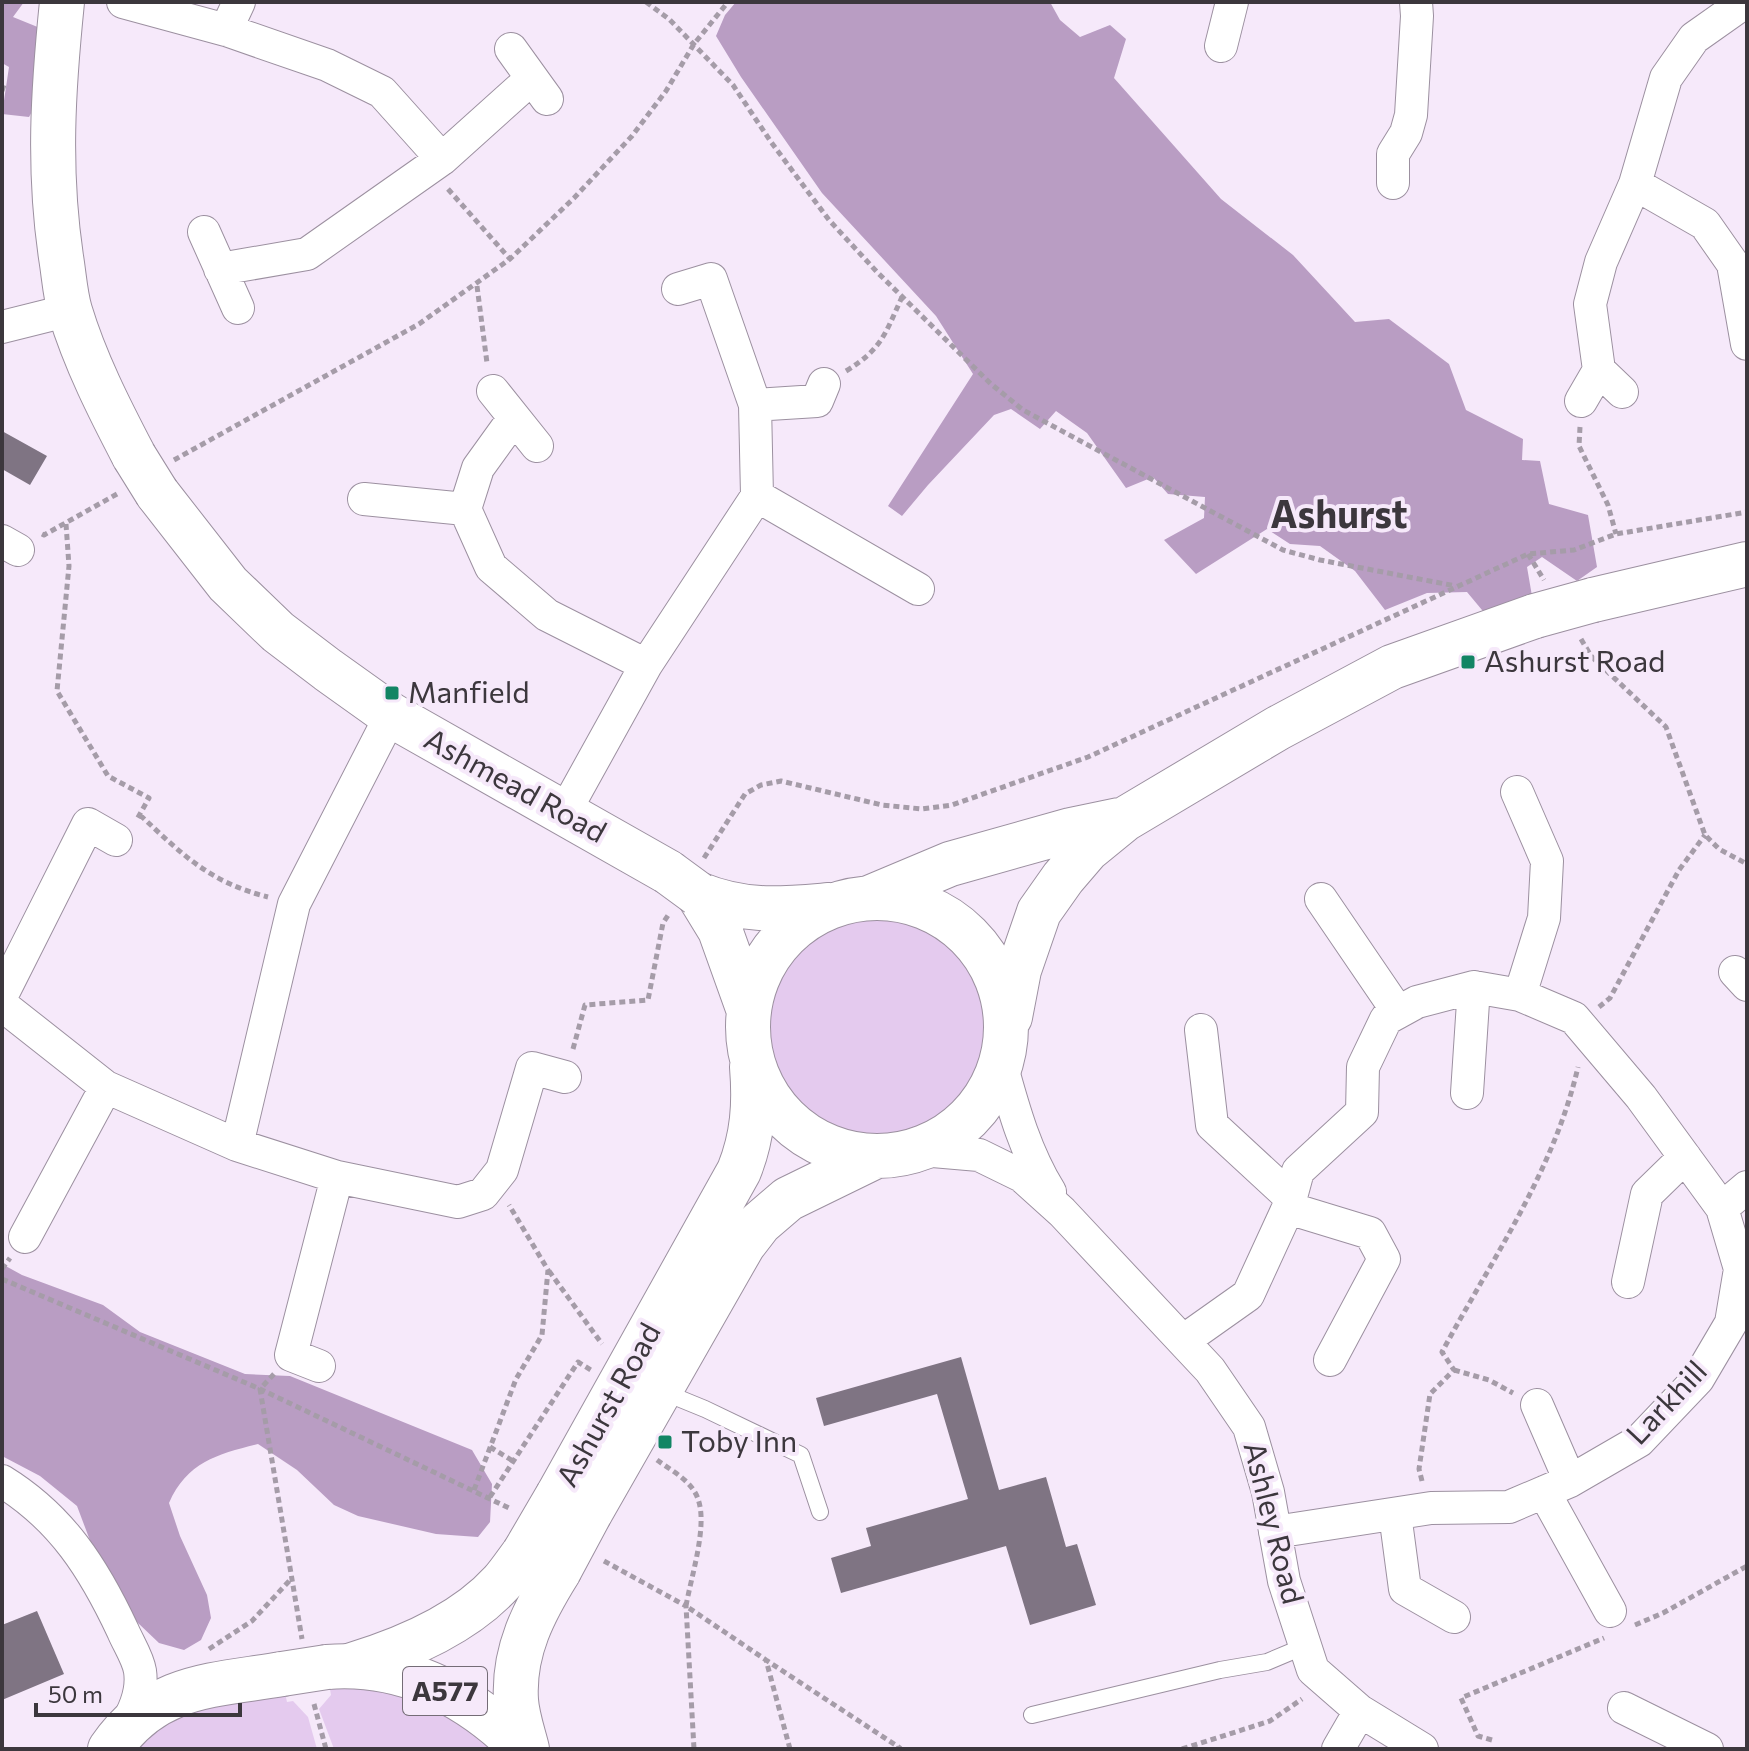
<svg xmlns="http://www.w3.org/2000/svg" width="1749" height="1751" font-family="Commissioner,sans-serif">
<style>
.green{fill:#e4caee}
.forest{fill:#b99dc3}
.building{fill:#7f7483}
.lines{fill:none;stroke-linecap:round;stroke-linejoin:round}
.lane-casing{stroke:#9c90a0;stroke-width:18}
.street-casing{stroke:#9c90a0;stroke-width:34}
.secondary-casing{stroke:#9c90a0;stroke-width:46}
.primary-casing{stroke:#9c90a0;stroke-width:46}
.path{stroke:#a59ca8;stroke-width:5;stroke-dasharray:6 4;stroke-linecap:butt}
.lane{stroke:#fff;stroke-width:16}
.street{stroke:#fff;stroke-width:32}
.secondary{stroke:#fff;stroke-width:44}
.primary{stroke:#fff;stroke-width:44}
.secondary-bridge-casing{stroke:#9c90a0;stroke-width:46;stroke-linecap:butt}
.primary-bridge-casing{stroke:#9c90a0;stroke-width:46;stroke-linecap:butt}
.secondary-bridge{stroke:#fff;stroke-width:44}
.primary-bridge{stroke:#fff;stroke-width:44}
.poi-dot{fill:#128564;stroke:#f6e9fa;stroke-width:3}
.labels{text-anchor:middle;stroke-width:8;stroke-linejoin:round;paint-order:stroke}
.shield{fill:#f6e9fa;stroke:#746c76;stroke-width:2}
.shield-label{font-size:28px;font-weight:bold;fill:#3c373d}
.poi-label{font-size:30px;fill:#3c373d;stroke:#f6e9fa;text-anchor:start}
.street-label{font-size:30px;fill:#3c373d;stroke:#f6e9fa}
.district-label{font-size:38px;font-weight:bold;fill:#3c373d;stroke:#f6e9fa}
</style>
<rect width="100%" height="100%" fill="#f6e9fa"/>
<!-- green -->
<path class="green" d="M770 1027a113 113 0 1 1 226 0a113 113 0 1 1-226 0Z
M 329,1683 L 399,1688 L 501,1749 L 334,1749 L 319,1709 L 331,1695 Z
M 285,1693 L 287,1702 L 293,1701 L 308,1717 L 317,1749 L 124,1749 L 166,1714 Z"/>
<!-- forest -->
<path class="forest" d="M 2,2 L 24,2 L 13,17 L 40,28 L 39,99 L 29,117 L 2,114 L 9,67 L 2,63 Z
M 736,2 L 1050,2 L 1060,20 L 1080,37 L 1110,25 L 1126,39 L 1114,78 L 1221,199 L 1293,255 L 1355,322 L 1389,319 L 1449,364 L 1466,410 L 1523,439 L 1522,460 L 1540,461 L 1549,504 L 1588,515 L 1597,567 L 1577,581 L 1542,557 L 1527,567 L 1532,596 L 1487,616 L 1467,592 L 1427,593 L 1385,610 L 1355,571 L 1320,546 L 1290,544 L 1267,529 L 1196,574 L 1164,540 L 1204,518 L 1205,497 L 1168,494 L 1153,477 L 1126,488 L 1087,433 L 1056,411 L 1040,429 L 1011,409 L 994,415 L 928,485 L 902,516 L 888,506 L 973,374 L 936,316 L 822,193 L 741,77 L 716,36 L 725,15 Z
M 2,1264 L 22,1275 L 103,1305 L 140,1332 L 245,1374 L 290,1376 L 472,1450 L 492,1484 L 490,1522 L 478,1537 L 436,1534 L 358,1516 L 334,1505 L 297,1470 L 258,1444 C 218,1454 187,1462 169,1503 L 180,1536 L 207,1595 L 211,1618 L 201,1640 L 184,1650 L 159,1643 L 138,1623 L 100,1567 L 77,1506 L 40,1476 L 2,1456 Z"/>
<!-- building -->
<path class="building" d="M 2,431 L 47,456 L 30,485 L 2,469 Z
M 961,1357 L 999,1490 L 1046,1477 L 1066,1547 L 1077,1544 L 1096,1605 L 1030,1625 L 1006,1546 L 841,1593 L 831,1558 L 871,1546 L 866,1528 L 968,1499 L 937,1394 L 824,1426 L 816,1398 Z
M 37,1611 L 64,1674 L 2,1700 L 2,1625 Z"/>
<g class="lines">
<!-- lane casing -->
<g class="lane-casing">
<path id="lane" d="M 661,1391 L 705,1409 L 801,1455 L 820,1512
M 1032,1715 L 1220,1670 L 1267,1662 L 1305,1646"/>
</g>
<!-- street casing -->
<g class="street-casing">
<path id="street" d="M 123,2 L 226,30 L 327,65 L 382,92 L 442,159
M 226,30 L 239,2
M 1221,46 L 1232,2
M 511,49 L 547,99
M 1393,183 L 1393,154 L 1406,133 L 1411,115 L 1417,16 L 1416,2
M 1635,184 L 1705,224 L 1733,264 L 1747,344
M 204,232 L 238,308
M 220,269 L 307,254 L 442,159 L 531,79
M 2,327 L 70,310
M 1599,370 L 1590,304 L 1601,262 L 1635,184 L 1666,78 L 1694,38 L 1745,2
M 493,391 L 537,446
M 1581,401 L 1599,370 L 1622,392
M 755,405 L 817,401 L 824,384
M 514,418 L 478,468 L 465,509 L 491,567 L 547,615 L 646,665
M 757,496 L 918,589
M 364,499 L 465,509
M 2,541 L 18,550
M 1517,792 L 1547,861 L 1544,918 L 1520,995
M 564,813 L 646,665 L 757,496 L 755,405 L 711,279 L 678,289
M 1321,899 L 1398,1012
M 1735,972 L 1747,985
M 2,995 L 88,824 L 116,840
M 2,1005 L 106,1087 L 237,1145 L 337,1177 L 458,1202 L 483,1194 L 502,1170 L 532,1068 L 565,1077
M 1201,1030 L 1212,1125 L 1291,1198
M 1002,1067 C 1014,1111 1026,1153 1050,1192
M 1467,1093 L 1474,987
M 237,1145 L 294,904 L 391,715
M 921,1150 L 979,1155 L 1022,1176 L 1062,1212 L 1210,1370 L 1249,1427 L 1268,1492 L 1284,1581 L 1313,1670 L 1360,1711 L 1422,1749
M 1288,1208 L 1370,1233 L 1384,1259 L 1330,1360
M 1722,1208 L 1747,1187
M 25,1237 L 106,1087
M 1628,1282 L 1647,1194 L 1685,1157
M 1183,1341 L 1248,1295 L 1288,1208 L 1298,1171 L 1362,1112 L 1363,1067 L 1386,1019 L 1417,1002 L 1474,987 L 1520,995 L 1574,1018 L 1641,1097 L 1722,1208 L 1740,1269 L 1731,1323 L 1698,1379 L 1639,1441 L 1570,1481 L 1509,1507 L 1431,1508 L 1275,1532
M 319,1366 L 291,1355 L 337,1177
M 1537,1405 L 1570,1481
M 2,1481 C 62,1518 94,1569 123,1631 C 128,1643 138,1658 140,1671 C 143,1691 134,1712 124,1728
M 1544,1492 L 1610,1611
M 1395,1514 L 1405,1589 L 1454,1617
M 1624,1708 L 1707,1749
M 1338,1749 L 1360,1711"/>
</g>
<!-- secondary casing -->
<g class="secondary-casing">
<path id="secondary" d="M 62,2 C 53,90 48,169 61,257 C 64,275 65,294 70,311 C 85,361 110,410 134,456
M 157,493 L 228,584 L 278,632 L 328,670 L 391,715 L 668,872
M 1593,600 L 1747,564
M 698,894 C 745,913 780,909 829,905
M 698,894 L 720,930 L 749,1011
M 869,898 L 950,864 L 1071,830 L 1119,820
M748 1027a129 129 0 1 1 258 0a129 129 0 1 1-258 0Z
M 1010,1017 L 1019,970 L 1039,912 L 1063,878 L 1087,850 L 1125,819 L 1278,728 L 1392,667 L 1535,616
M 558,1495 L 739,1171 C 753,1136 755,1104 752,1067
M 590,1513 L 743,1245 L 760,1223 L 788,1199 L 874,1157
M 352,1665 C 405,1649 464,1624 502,1582 C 510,1573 517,1562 524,1553
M 527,1749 C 523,1733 517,1716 516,1700 C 513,1651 534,1611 559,1571"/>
</g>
<!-- primary casing -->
<g class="primary-casing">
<path id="primary" d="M 327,1667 C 405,1661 469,1695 523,1749
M 110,1749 C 155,1684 211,1686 282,1674"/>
</g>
<!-- path -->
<path class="path" d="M 646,2 L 669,19 L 733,85 L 771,142 L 829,220 L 877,272 L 991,384 L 1023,410 L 1283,550 L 1320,560 L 1456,586
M 2,91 L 5,82
M 448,189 L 510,259
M 477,286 L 487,363
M 846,371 C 882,349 885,334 902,297
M 1580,427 L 1579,446 L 1608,505 L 1616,534
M 174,460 L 419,324 L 510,259 L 574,198 L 632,136 L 666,91 L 694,44 L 728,2
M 66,524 L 69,566 L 57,691 L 108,776 L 149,798 L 136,821
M 42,534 L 44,535 L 117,494
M 1528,554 L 1544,580
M 1581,639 L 1591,656 L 1666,727 L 1705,835 L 1719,849 L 1747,864
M 140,815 C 183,855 209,882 268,897
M 704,858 L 745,794 L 761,785 L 781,781 L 882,805 L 922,809 L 952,805 L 1088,757 L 1528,554 L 1574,550 L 1616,534 L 1747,512
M 1599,1007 L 1610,998 L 1679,870 L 1705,835
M 573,1049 L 585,1005 L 648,1000 L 663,923 L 669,914
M 2,1269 L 10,1258
M 549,1271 L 602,1344
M 2,1279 L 260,1389 L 511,1509
M 1454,1370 L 1489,1380 L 1513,1393
M 274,1374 L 260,1389 L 302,1639
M 490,1447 L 513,1461
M 657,1460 C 672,1471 692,1481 698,1499 C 708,1526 691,1577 686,1606 L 766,1660
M 1422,1481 L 1419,1469 L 1430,1394 L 1454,1370 L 1442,1352 C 1492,1259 1554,1171 1578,1067
M 474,1490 L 516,1379 L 542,1335 L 548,1270 L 509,1205
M 490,1497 L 578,1362 L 591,1370
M 604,1561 L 686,1606 L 694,1749
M 1635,1625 L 1663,1613 L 1747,1566
M 209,1649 L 252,1621 L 291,1579
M 314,1704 L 326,1749
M 1492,1740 L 1478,1736 L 1461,1698 L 1604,1638
M 790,1749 L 766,1660 L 900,1748 L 893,1749
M 1182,1749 L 1270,1721 L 1302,1699"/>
<!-- lane -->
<use href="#lane" class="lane"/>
<!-- street -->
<use href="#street" class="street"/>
<!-- secondary -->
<use href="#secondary" class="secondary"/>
<!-- primary -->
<use href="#primary" class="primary"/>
<!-- secondary-bridge casing -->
<g class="secondary-bridge-casing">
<path id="secondary-bridge" d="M 134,456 L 157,493
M 1535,616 L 1593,600
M 668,872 L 698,894
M 524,1553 L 558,1495
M 559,1571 L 590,1513"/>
</g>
<!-- primary-bridge casing -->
<g class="primary-bridge-casing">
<path id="primary-bridge" d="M 282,1674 L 327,1667"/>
</g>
<!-- secondary-bridge -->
<use href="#secondary-bridge" class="secondary-bridge"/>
<!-- primary-bridge -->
<use href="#primary-bridge" class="primary-bridge"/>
</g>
<!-- markers -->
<g class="poi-dot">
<rect x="1460" y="654" width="16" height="16" rx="4"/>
<rect x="384" y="685" width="16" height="16" rx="4"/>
<rect x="657" y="1434" width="16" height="16" rx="4"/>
</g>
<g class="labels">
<!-- shield labels -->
<rect class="shield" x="403" y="1667" width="84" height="48" rx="6"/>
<g class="shield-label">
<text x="445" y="1701">A577</text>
</g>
<!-- poi labels -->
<g class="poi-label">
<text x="1484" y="672">Ashurst Road</text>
<text x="408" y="703">Manfield</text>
<text x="681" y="1452">Toby Inn</text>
</g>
<!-- street labels -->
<g class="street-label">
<text transform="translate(515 786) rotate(29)" y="10">Ashmead Road</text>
<text transform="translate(1667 1403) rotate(-47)" y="10">Larkhill</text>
<text transform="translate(609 1405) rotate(-61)" y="10">Ashurst Road</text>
<text transform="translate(1273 1523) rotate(76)" y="10">Ashley Road</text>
</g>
<!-- district labels -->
<g class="district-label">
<text x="1339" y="528">Ashurst</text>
</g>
</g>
<!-- border -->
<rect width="1749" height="1751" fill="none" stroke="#3c373d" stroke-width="8"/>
<!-- scale -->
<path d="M36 1703v12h204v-12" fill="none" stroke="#3c373d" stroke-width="4"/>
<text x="48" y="1703" font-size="24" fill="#3c373d" stroke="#f6e9fa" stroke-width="6" paint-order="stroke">50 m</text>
</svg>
